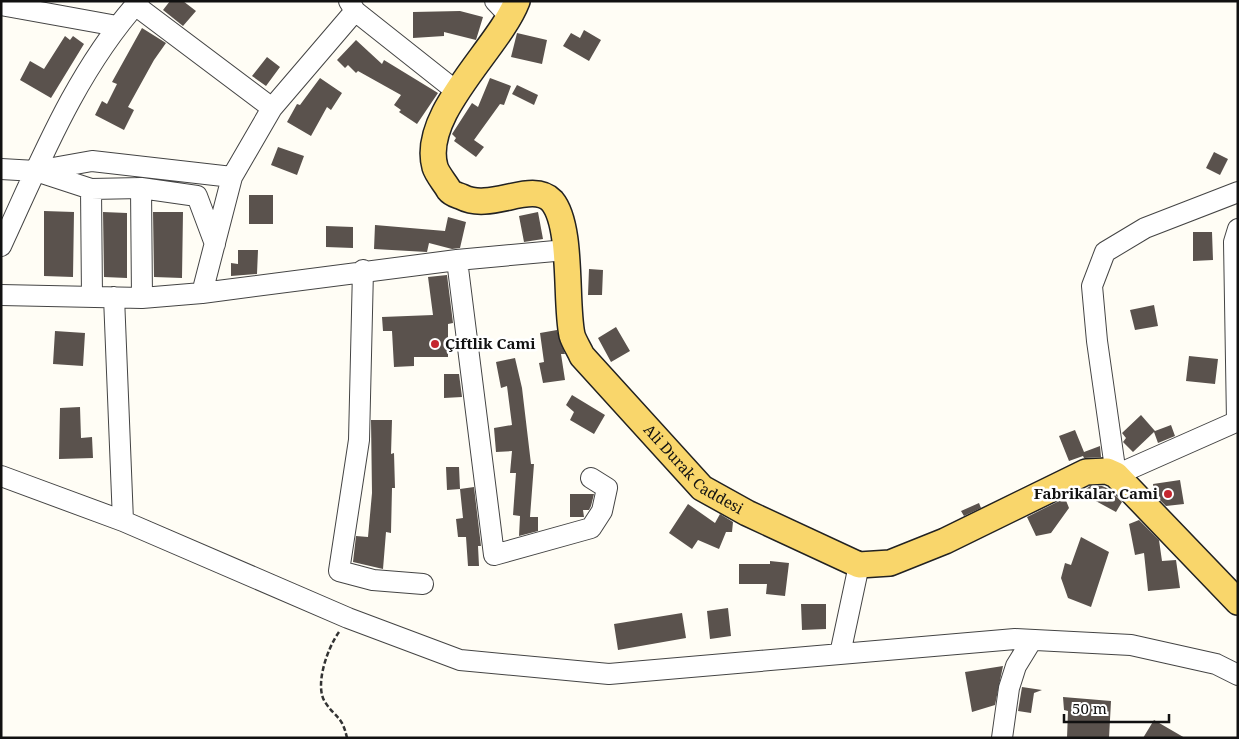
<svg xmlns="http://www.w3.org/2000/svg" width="1239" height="739" font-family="'Noto Serif',serif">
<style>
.building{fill:#5a524d}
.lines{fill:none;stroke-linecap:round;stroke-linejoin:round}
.minor-casing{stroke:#444;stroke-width:22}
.major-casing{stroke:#222;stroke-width:28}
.path{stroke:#333;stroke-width:2.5;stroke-dasharray:5 2.5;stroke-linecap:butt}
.minor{stroke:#fff;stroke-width:20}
.major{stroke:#f9d66b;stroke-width:25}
.poi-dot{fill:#c4262e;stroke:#fff;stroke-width:2}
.labels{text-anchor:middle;stroke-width:5;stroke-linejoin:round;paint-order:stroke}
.poi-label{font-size:15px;font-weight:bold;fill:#111;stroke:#fff;text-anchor:start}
.street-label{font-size:15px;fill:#111;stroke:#fff}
</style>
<rect width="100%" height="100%" fill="#fffdf5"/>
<!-- building -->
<path class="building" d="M 170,1 L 183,1 L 196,11 L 183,26 L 163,10 Z
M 460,11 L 483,17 L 476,40 L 444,32 L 444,36 L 413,38 L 413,12 Z
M 142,28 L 166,43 L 154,60 L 128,107 L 134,110 L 124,130 L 95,115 L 102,101 L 107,104 L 117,84 L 112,82 Z
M 584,30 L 601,40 L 589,61 L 563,46 L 571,33 L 580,38 Z
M 517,33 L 547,40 L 542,64 L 511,57 Z
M 65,36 L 70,40 L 73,36 L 84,44 L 51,98 L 20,80 L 30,61 L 44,69 Z
M 356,40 L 382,64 L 384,60 L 438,93 L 417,124 L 399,112 L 401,110 L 394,105 L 401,95 L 358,71 L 356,73 L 348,65 L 345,68 L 337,60 Z
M 267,57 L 280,67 L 266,86 L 252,76 Z
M 320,78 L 342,93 L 331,110 L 327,107 L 311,136 L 287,122 L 297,104 L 300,105 Z
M 490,78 L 511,86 L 504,105 L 500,104 L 474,140 L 484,147 L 476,157 L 454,141 L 456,138 L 452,134 L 472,103 L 478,107 Z
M 517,85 L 538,95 L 534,105 L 512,94 Z
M 278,147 L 304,156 L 297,175 L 271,165 Z
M 1214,152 L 1228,159 L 1220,175 L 1206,168 Z
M 249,195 L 273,195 L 273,224 L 249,224 Z
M 44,211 L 74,212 L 73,277 L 44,276 Z
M 103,212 L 127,213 L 127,278 L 104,277 Z
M 153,212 L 183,212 L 182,278 L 154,277 Z
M 538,212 L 543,239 L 524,242 L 519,216 Z
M 448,217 L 466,222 L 460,248 L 452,249 L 429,243 L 427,252 L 374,249 L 375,225 L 445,231 Z
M 326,226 L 353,227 L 353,248 L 326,247 Z
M 1193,232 L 1212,232 L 1213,260 L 1193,261 Z
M 238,250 L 258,250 L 257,274 L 231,276 L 231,263 L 238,264 Z
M 589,269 L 603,270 L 602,295 L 588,295 Z
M 447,275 L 453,323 L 448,324 L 448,357 L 414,357 L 414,366 L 394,367 L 392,331 L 383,331 L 382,317 L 433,315 L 428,277 Z
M 1154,305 L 1158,326 L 1135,330 L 1130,310 Z
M 616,327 L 630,351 L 611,362 L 598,338 Z
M 557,330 L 565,354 L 561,354 L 565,380 L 543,383 L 539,363 L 544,362 L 540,333 Z
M 55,331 L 85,333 L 83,366 L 53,364 Z
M 1189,356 L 1218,359 L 1215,384 L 1186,381 Z
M 515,358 L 522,388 L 531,464 L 534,464 L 530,517 L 538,517 L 538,531 L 519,536 L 520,516 L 513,515 L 516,473 L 510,473 L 512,451 L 496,452 L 494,428 L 512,425 L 507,386 L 501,388 L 496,362 Z
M 444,374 L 459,374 L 462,397 L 444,398 Z
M 572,395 L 605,415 L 594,434 L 570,420 L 574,412 L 566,405 Z
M 80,407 L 81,438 L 92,437 L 93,458 L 59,459 L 60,408 Z
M 1141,415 L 1155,431 L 1171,425 L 1175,436 L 1158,443 L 1154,432 L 1133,452 L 1123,442 L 1126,438 L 1122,433 Z
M 371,420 L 392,420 L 391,454 L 394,453 L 395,488 L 392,488 L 391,533 L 386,532 L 383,569 L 353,562 L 356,536 L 368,537 L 372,493 Z
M 1075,430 L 1084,452 L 1100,446 L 1101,457 L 1084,458 L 1083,456 L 1069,461 L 1059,436 Z
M 446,467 L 459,467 L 460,489 L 447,490 Z
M 1180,480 L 1184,504 L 1166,506 L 1155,495 L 1153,484 Z
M 1090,486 L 1102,486 L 1109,489 L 1122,502 L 1116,512 L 1081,493 Z
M 474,487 L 481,546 L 478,546 L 479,566 L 468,566 L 466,537 L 458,537 L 456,519 L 463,518 L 460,489 Z
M 570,494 L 594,494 L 591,506 L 589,510 L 583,510 L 584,517 L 570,517 Z
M 1065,498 L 1069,508 L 1051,533 L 1036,536 L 1027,517 Z
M 979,503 L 981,508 L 964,516 L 961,511 Z
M 688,504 L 715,523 L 720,514 L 733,522 L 732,532 L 726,532 L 719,549 L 698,540 L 692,549 L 669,533 Z
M 1139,520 L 1159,540 L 1162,561 L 1176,560 L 1180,588 L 1148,591 L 1144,553 L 1135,555 L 1129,524 Z
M 1081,537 L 1109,552 L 1091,607 L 1068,598 L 1061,578 L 1065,563 L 1071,565 Z
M 770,561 L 789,563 L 785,596 L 766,594 L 767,584 L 739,584 L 739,564 L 770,564 Z
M 801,604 L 826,604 L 826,629 L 802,630 Z
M 728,608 L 731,636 L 710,639 L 707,611 Z
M 682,613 L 686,638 L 618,650 L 614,624 Z
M 1003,666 L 995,705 L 972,712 L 965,672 Z
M 1022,687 L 1042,690 L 1034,693 L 1031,713 L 1018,711 Z
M 1063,697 L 1111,701 L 1109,738 L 1067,738 L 1068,711 L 1064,710 Z
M 1154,720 L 1185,738 L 1143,738 Z"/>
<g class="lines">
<!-- minor casing -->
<g class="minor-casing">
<path id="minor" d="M 349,1 L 355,11 L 456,91
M 495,1 L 511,18
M 1,5 L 117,26
M 135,5 L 272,108
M 1,169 L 36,171
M 141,188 L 142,298
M 91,189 L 92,297
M 1238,192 L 1145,228 L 1105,252 L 1092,286 L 1097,341 L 1116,475 L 1238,421
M 215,244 L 197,196 L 141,188 L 91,189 L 36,171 L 92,161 L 232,177
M 1,246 C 40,162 76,71 139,1
M 457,260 L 494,555 L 591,528 L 602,511 L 607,488 L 591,478
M 363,270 L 359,440 L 339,571 L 373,580 L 423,584
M 202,293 L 232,177 L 272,108 L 355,11
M 1,295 L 142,298 L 202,293 L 457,260 L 566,250
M 114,297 L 123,521
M 1237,421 L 1234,242 L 1238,229
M 1,476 L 123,521 L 348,618 L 460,660 L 609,674 L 1015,639 L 1131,645 L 1216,664 L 1238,675
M 840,654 L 859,565
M 1002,738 L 1009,688 L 1016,666 L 1032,640"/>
</g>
<!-- major casing -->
<g class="major-casing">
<g id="major">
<path id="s1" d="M 517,1 C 499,48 420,114 435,167 C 437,174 445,183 449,190 C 452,194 457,195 462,197 C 491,212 532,180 552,201 C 573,226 565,303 572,335 C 574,342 579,349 582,356 L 702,488 L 747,513 L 859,565 L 890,563 L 945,541 L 1086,472 L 1107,471 L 1116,475 L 1238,602"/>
</g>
</g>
<!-- path -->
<path class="path" d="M 339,632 C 328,647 314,685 325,702 C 336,719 342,715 347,738"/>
<!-- minor -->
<use href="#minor" class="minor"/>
<!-- major -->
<use href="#major" class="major"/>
</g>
<!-- markers -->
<g class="poi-dot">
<circle cx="435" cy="344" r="5"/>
<circle cx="1168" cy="494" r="5"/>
</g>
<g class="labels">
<!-- poi labels -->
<g class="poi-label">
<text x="445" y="349">Çiftlik Cami</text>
<text x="1158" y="499" text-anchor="end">Fabrikalar Cami</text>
</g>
<!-- street labels -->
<g class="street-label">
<text dy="5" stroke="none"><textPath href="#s1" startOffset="645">Ali Durak Caddesi</textPath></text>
</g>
</g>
<!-- border -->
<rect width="1239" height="739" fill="none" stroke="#111111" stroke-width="5"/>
<!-- scale -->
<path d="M1064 714v8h105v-8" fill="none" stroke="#111111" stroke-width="2.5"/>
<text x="1072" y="714" font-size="15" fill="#111111" stroke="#ffffff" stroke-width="4" paint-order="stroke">50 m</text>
</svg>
